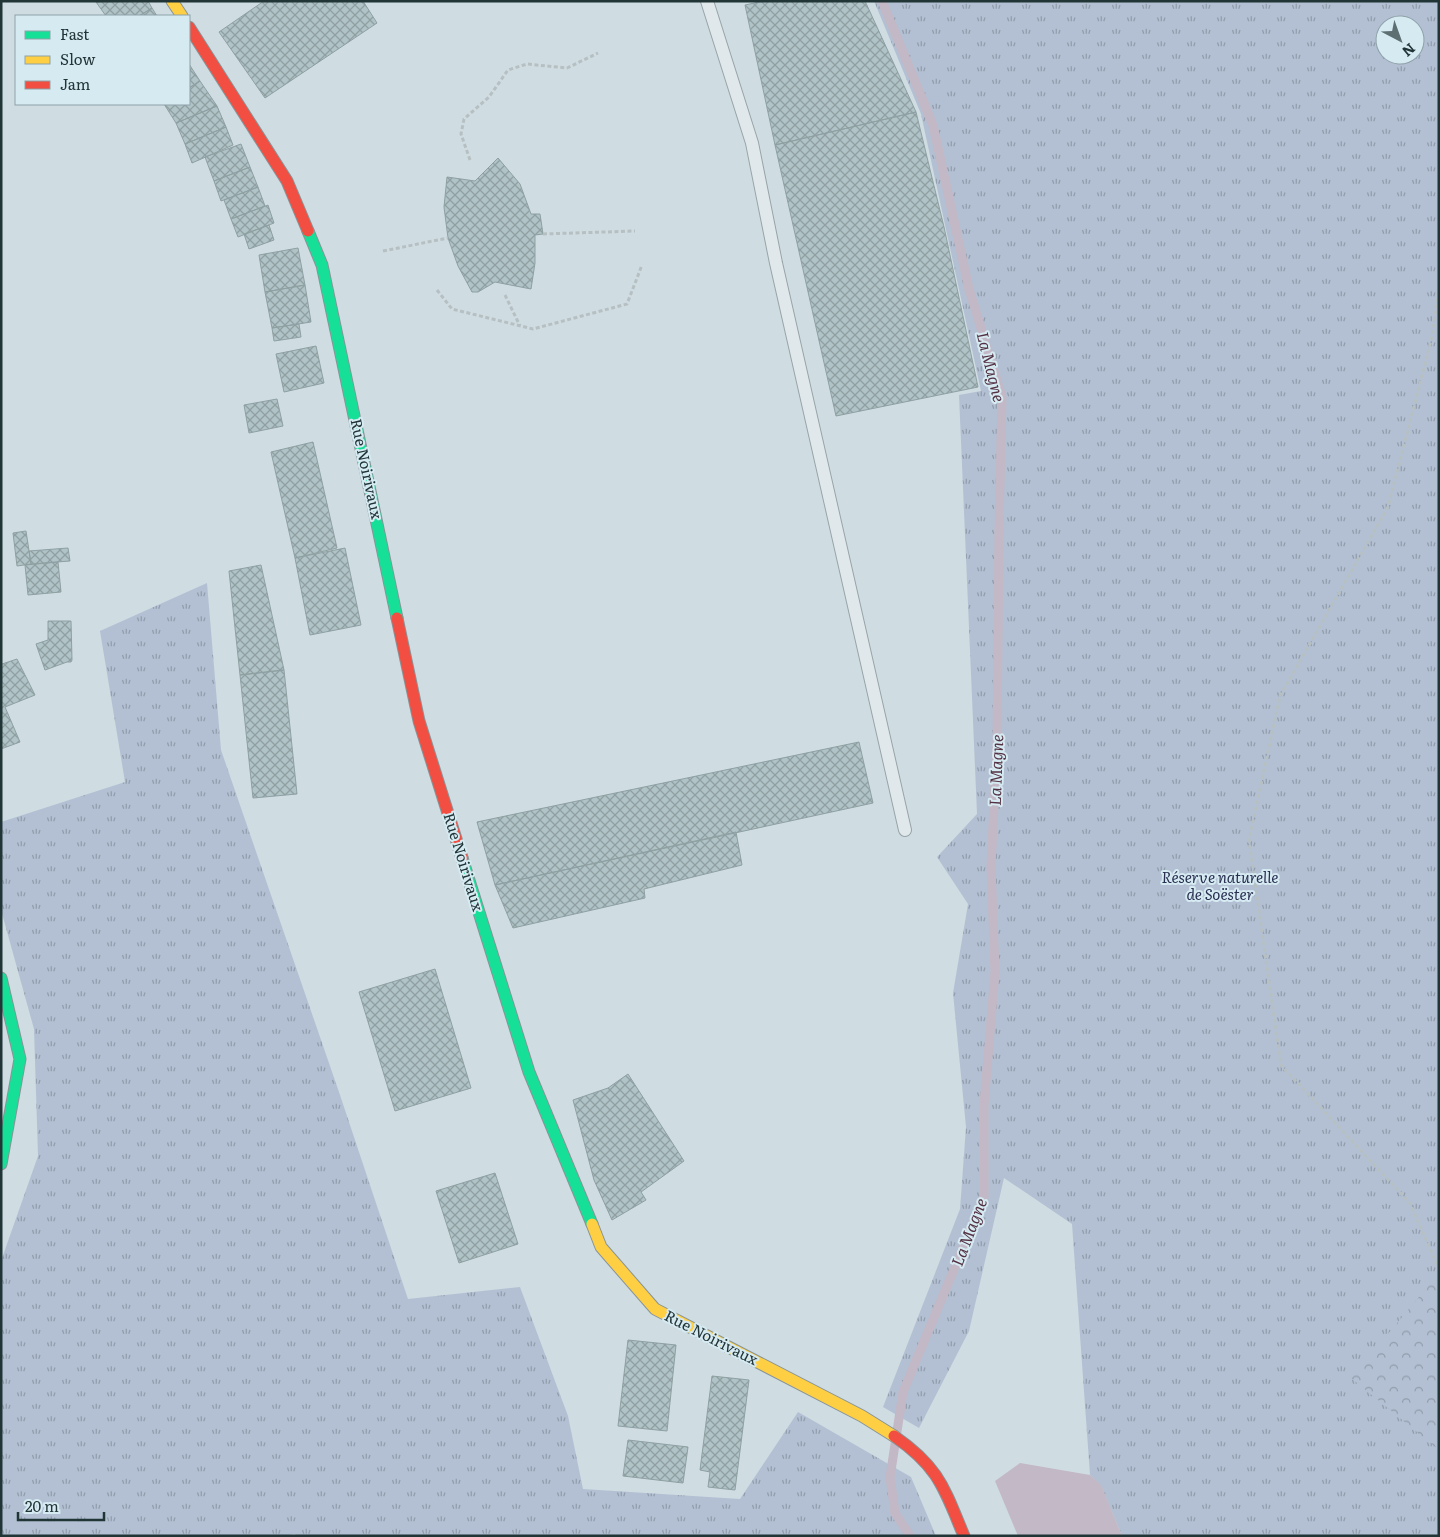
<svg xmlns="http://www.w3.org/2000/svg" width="1440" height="1537" font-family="Literata,serif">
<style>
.grass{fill:url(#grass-tufts);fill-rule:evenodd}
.forest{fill:url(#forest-crowns)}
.water{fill:#c3b8c5}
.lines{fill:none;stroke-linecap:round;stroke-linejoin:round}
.stream{stroke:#c3b8c5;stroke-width:9}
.building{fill:url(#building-cross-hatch);stroke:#8ea0a2}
.lane-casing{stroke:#97a4a8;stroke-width:14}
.fast-casing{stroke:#889497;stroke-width:13}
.slow-casing{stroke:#889497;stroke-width:13}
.jam-casing{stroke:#889497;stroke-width:13}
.path{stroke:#b6c0c3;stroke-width:3;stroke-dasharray:4 2.5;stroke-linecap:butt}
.lane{stroke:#e0e8eb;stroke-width:12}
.fast{stroke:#16e098;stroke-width:11}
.slow{stroke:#ffcf43;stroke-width:11}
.jam{stroke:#f24e42;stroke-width:11}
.labels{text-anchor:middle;stroke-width:4;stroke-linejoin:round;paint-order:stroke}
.street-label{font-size:15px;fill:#213436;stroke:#d6eaf2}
.park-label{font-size:15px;font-style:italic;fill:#292f50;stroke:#d6eaf2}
.water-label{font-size:16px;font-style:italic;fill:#543142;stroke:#d6eaf2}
</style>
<defs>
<pattern id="grass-tufts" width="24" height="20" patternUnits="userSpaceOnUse" patternTransform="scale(1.25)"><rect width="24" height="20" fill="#b3c0d3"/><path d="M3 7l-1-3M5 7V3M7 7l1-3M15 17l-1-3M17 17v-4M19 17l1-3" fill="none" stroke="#919dac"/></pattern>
<pattern id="forest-crowns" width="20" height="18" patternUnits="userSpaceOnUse" patternTransform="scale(1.25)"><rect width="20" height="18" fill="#b3c0d3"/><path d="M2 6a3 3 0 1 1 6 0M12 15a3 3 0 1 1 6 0" fill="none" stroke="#919dac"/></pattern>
<pattern id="building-cross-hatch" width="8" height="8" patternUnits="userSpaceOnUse" patternTransform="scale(1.25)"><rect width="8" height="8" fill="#b0c3c6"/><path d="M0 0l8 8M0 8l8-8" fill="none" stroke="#8f9fa2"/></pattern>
</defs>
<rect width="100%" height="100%" fill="#cfdce2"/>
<!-- grass -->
<path class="grass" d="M 874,1 L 1439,1 L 1439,1536 L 1122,1536 L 1101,1486 L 1090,1475 L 1072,1224 L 1004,1178 L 969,1331 L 919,1428 L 883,1407 L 960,1209 L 966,1127 L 953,993 L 968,904 L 937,857 L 977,814 L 959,395 L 981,391 L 921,114 ZM 1385,25 L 1415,25 L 1415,55 L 1385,55 Z
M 207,583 L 221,750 L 340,1095 L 408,1299 L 520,1287 L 568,1416 L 583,1489 L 740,1499 L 798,1412 L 911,1477 L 936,1536 L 296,1536 L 295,1534 L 282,1536 L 1,1536 L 1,1261 L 38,1156 L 34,1029 L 1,910 L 1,822 L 125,782 L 100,631 Z"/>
<!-- forest -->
<path class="forest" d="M 1439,1273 L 1439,1450 L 1351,1378 Z"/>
<!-- water -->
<path class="water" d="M 1020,1463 L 1090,1475 L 1101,1485 L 1122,1536 L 1018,1536 L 995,1481 Z"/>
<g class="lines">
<!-- stream -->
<path class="stream" d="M 882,1 L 933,125 L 969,289 L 1002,397 L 999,530 L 997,744 L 991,866 L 995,972 L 984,1105 L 984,1197 L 903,1392 L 890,1477 L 895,1513 L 910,1536"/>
</g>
<!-- building -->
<path class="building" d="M 148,1 L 152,8 L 139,16 L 106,16 L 96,2 Z
M 264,1 L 363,1 L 377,23 L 265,98 L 219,32 Z
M 764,1 L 865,1 L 916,112 L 775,145 L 745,5 Z
M 152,8 L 157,16 L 139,16 Z
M 189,64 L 200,81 L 189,88 Z
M 200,81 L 217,106 L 176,123 L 164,104 L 189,104 L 189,88 Z
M 217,106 L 226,127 L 185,144 L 176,123 Z
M 916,112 L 944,227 L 978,387 L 836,416 L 775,145 Z
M 226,127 L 233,145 L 192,163 L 185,144 Z
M 241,144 L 250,167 L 214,181 L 205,157 Z
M 498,158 L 520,184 L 531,214 L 540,214 L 543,234 L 535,235 L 535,263 L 531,289 L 495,282 L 478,292 L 472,292 L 458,266 L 448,238 L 444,207 L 447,177 L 475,181 Z
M 250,167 L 258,187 L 221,201 L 214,181 Z
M 258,187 L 265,206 L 231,219 L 224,200 Z
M 268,205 L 274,223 L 238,237 L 231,219 Z
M 269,225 L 274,240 L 249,249 L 244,234 Z
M 298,248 L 305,285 L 265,292 L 259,255 Z
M 305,285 L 311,322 L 272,328 L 265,292 Z
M 299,324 L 301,337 L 274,341 L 272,328 Z
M 316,346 L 324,383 L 284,392 L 276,354 Z
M 277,399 L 283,426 L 249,433 L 244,405 Z
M 313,442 L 337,548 L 295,558 L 271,452 Z
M 26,531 L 31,564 L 17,566 L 13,533 Z
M 68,548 L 70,561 L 31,564 L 29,551 Z
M 345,548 L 361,625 L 310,635 L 295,558 Z
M 58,562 L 61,592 L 28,595 L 25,565 Z
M 261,565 L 284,670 L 240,675 L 229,571 Z
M 48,621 L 71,621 L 72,660 L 71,662 L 67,662 L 45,670 L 36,644 L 48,640 Z
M 17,659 L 35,695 L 5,707 L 20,742 L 1,749 L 1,662 L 2,664 Z
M 284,670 L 297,794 L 253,798 L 240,675 Z
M 859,742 L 873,803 L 495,885 L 477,822 Z
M 736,832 L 742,865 L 644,889 L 645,898 L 513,928 L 495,885 Z
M 435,969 L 471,1088 L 395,1111 L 359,992 Z
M 628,1074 L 684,1161 L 641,1192 L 646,1200 L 612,1220 L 594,1180 L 573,1100 L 608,1088 Z
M 495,1173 L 518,1244 L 459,1263 L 436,1191 Z
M 628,1340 L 676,1345 L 667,1431 L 618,1426 Z
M 712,1376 L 749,1380 L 735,1490 L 708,1487 L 710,1472 L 700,1470 Z
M 628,1440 L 688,1447 L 683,1483 L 623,1476 Z"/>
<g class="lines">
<!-- lane casing -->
<g class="lane-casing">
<path id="lane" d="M 707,1 L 752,143 L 776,263 L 905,830"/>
</g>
<!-- fast casing -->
<g class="fast-casing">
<path id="fast" d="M 308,231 L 322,265 L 397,618
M 462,858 L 529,1072 L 592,1224
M 1,978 L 20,1059 L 1,1164"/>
</g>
<!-- slow casing -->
<g class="slow-casing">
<path id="slow" d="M 172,1 L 182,16
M 592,1224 L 601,1247 L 655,1309 L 862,1416 L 894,1436"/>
</g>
<!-- jam casing -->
<g class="jam-casing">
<path id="jam" d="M 189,27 L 287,181 L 308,231
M 397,618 L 419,721 L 462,858
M 894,1436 C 939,1467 944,1488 964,1536"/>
</g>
<!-- path -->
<path class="path" d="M 470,160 L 461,134 L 464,119 L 489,97 L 508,70 L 527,64 L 567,68 L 598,53
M 543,234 L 635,231
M 383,251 L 448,238
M 1439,285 L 1432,337 L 1388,507 L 1280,696 L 1249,840 L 1281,1065 L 1410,1203 L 1439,1269
M 437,290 L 452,309 L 533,329 L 627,304 L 642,265
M 505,295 L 520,326"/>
<!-- lane -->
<use href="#lane" class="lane"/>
<!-- fast -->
<use href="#fast" class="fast"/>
<!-- slow -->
<use href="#slow" class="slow"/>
<!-- jam -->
<use href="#jam" class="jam"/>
</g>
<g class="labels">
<!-- street labels -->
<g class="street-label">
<text transform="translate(366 469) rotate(78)" y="5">Rue Noirivaux</text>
<text transform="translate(463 862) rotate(73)" y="5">Rue Noirivaux</text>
<text transform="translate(711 1338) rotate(27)" y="5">Rue Noirivaux</text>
</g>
<!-- park labels -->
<g class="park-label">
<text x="1220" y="883">Réserve naturelle<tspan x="1220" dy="17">de Soëster</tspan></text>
</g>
<!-- water labels -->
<g class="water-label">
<text transform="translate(991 367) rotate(76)" y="6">La Magne</text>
<text transform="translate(996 770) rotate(-88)" y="6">La Magne</text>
<text transform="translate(969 1232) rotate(-69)" y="6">La Magne</text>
</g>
</g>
<!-- border -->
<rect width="1440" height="1537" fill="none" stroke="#213436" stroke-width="5"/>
<!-- legend -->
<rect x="15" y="15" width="175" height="90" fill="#d6eaf2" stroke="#8ea1a7"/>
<rect x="25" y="31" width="25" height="8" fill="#16e098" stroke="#8ea1a7"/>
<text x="60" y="40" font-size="15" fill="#213436">Fast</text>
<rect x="25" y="56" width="25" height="8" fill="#ffcf43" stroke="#8ea1a7"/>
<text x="60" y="65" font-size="15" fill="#213436">Slow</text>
<rect x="25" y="81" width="25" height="8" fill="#f24e42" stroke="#8ea1a7"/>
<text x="60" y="90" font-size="15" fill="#213436">Jam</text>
<!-- north arrow -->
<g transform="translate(1400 40) rotate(139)"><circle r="24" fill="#d6eaf2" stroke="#8ea1a7"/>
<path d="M0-4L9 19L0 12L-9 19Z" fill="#5e6f72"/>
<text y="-8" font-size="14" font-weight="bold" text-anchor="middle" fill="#213436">N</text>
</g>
<!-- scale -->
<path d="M18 1512v8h86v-8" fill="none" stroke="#213436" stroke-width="2.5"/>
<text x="25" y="1512" font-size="15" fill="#213436" stroke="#d6eaf2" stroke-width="4" paint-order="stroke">20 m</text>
</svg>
